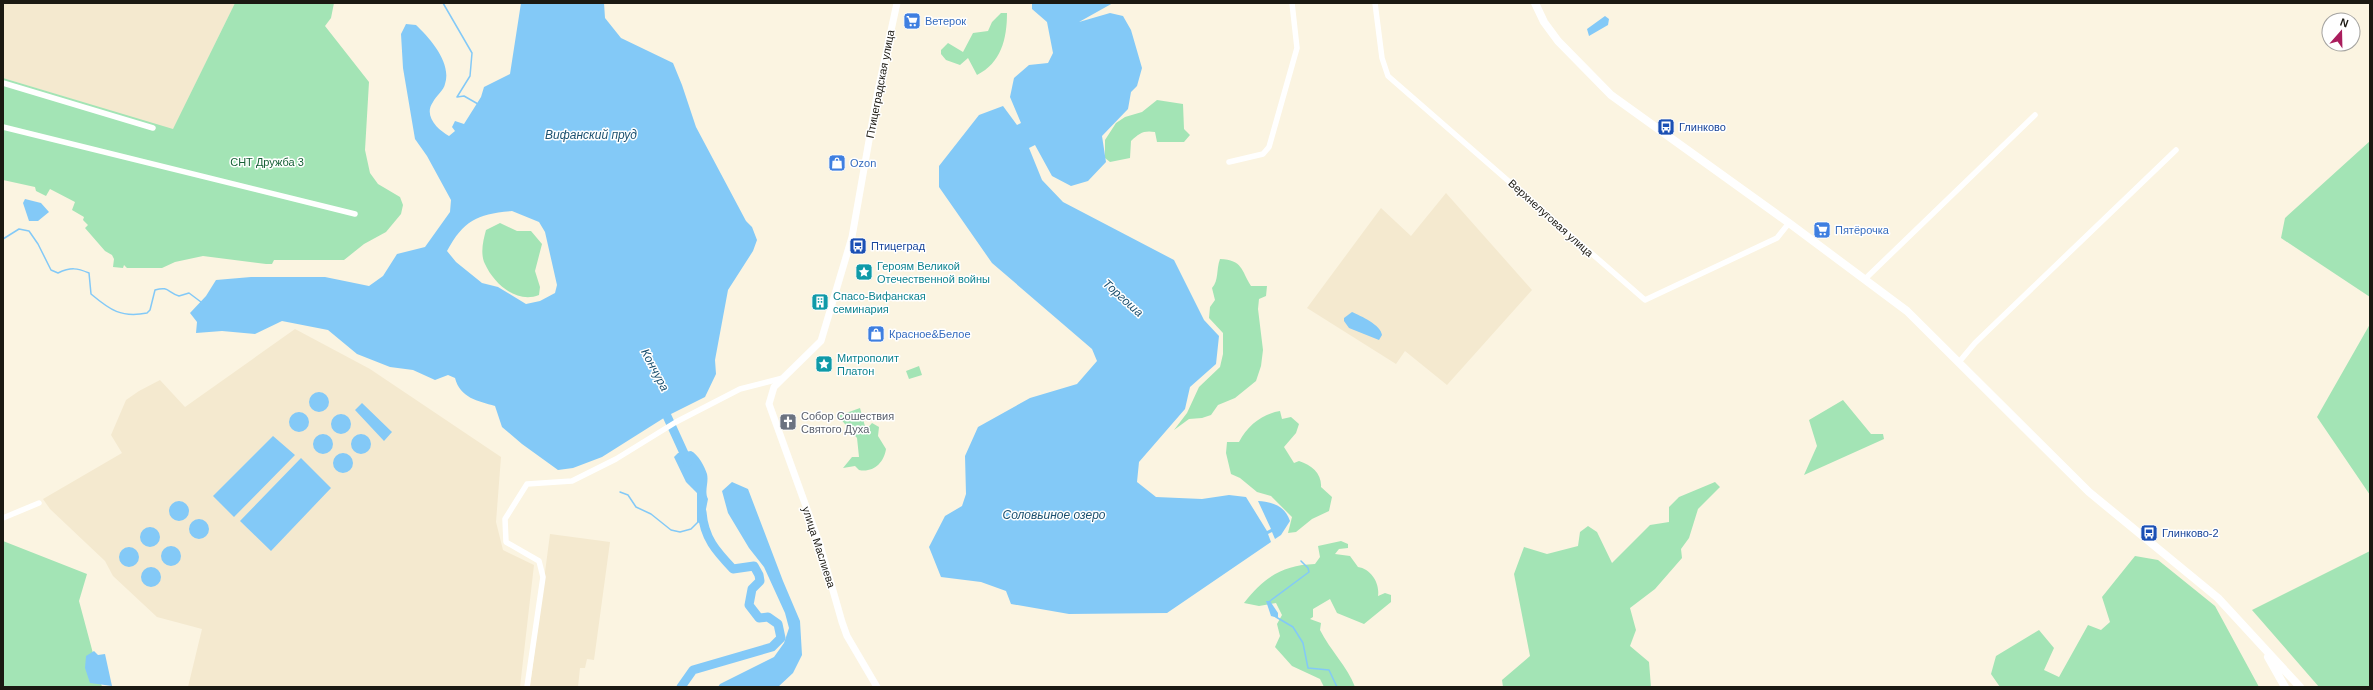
<svg xmlns="http://www.w3.org/2000/svg" width="2373" height="690" font-family="Helvetica,sans-serif">
<style>
.built{fill:#f4e9cf}
.green{fill:#a3e4b5}
.water{fill:#83c9f7;fill-rule:evenodd}
.lines{fill:none;stroke-linecap:round;stroke-linejoin:round}
.stream{stroke:#83c9f7;stroke-width:1.5}
.river{stroke:#83c9f7;stroke-width:9}
.minor{stroke:#fff;stroke-width:5.5}
.tertiary{stroke:#fff;stroke-width:7}
.secondary{stroke:#fff;stroke-width:8}
.labels{text-anchor:middle;stroke-width:3;stroke-linejoin:round;paint-order:stroke}
.shop-label{font-size:11px;fill:#366cbe;stroke:#fff;text-anchor:start}
.street-label{font-size:11px;fill:#1b1912;stroke:#fff}
.transit-label{font-size:11px;fill:#164399;stroke:#fff;text-anchor:start}
.park-label{font-size:11px;fill:#145f34;stroke:#fff}
.culture-label{font-size:11px;fill:#0d838f;stroke:#fff;text-anchor:start}
.worship-label{font-size:11px;fill:#5b616d;stroke:#fff;text-anchor:start}
.water-label{font-size:12px;font-style:italic;fill:#1c5170;stroke:#fff}
</style>
<rect width="100%" height="100%" fill="#fbf4e1"/>
<!-- built -->
<path class="built" d="M 3,3 L 235,3 L 173,130 L 3,78 Z
M 1446,193 L 1532,290 L 1447,385 L 1405,351 L 1396,364 L 1307,308 L 1381,208 L 1411,236 Z
M 295,329 L 370,369 L 501,457 L 496,522 L 503,550 L 534,565 L 520,687 L 188,687 L 202,629 L 157,617 L 113,576 L 105,561 L 50,509 L 43,499 L 122,453 L 111,435 L 126,400 L 139,391 L 160,380 L 185,407 Z
M 550,534 L 610,542 L 594,660 L 587,659 L 585,668 L 580,668 L 578,687 L 530,687 Z"/>
<!-- green -->
<path class="green" d="M 235,3 L 334,3 L 331,18 L 325,26 L 369,82 L 365,150 L 370,173 L 378,184 L 400,197 L 403,205 L 401,214 L 386,232 L 364,244 L 344,260 L 274,260 L 272,264 L 266,264 L 203,256 L 175,262 L 162,268 L 127,268 L 124,265 L 123,268 L 113,267 L 114,259 L 112,255 L 105,251 L 85,228 L 88,225 L 83,220 L 84,217 L 72,210 L 75,202 L 50,189 L 46,196 L 36,191 L 35,187 L 3,180 L 3,78 L 173,129 Z
M 1001,13 L 1007,13 C 1007,39 1001,63 977,75 L 968,58 L 960,65 L 946,60 L 941,54 L 941,50 L 948,43 L 963,52 L 973,33 L 988,31 L 992,22 Z
M 1157,100 L 1183,104 L 1184,129 L 1190,135 L 1184,142 L 1157,142 L 1155,132 C 1144,130 1139,133 1131,141 L 1130,158 L 1110,162 L 1105,158 L 1105,140 L 1116,123 L 1125,117 L 1142,112 Z
M 2370,141 L 2370,297 L 2281,238 L 2285,218 Z
M 500,223 L 517,231 L 531,231 L 542,244 L 535,271 L 540,287 L 539,295 C 517,304 494,284 485,264 C 480,254 483,241 486,230 Z
M 1220,259 C 1243,260 1241,270 1251,286 L 1267,286 L 1266,296 L 1259,299 L 1258,309 L 1263,350 L 1261,366 L 1256,381 L 1235,398 L 1218,405 L 1211,415 L 1202,418 L 1189,419 L 1174,430 L 1187,413 L 1199,387 L 1220,367 L 1223,354 L 1223,333 L 1209,318 L 1210,307 L 1215,300 L 1212,288 C 1219,280 1216,270 1220,259 Z
M 2370,324 L 2370,495 L 2317,417 Z
M 919,366 L 922,375 L 909,379 L 906,371 Z
M 1843,400 L 1871,434 L 1883,434 L 1884,439 L 1804,475 L 1817,446 L 1809,420 Z
M 860,408 L 866,430 L 872,423 L 879,427 L 878,436 L 886,449 C 884,463 873,473 859,470 L 855,466 L 843,468 L 852,457 L 859,457 L 857,438 L 838,416 Z
M 1280,411 L 1282,419 L 1291,417 L 1299,424 L 1296,433 L 1284,447 L 1294,463 L 1299,461 C 1312,465 1322,474 1321,487 L 1332,497 L 1329,511 L 1312,519 L 1296,532 L 1288,533 L 1292,517 L 1271,496 L 1257,492 L 1240,478 L 1231,474 L 1226,453 L 1227,442 L 1239,442 C 1248,425 1262,414 1280,411 Z
M 1715,482 L 1720,487 L 1698,509 L 1689,538 L 1681,549 L 1682,558 L 1655,589 L 1630,608 L 1636,630 L 1630,646 L 1649,662 L 1651,687 L 1503,687 L 1502,680 L 1530,656 L 1514,574 L 1524,547 L 1547,554 L 1578,546 L 1580,532 L 1588,526 L 1597,532 L 1612,563 L 1650,525 L 1669,522 L 1669,507 L 1679,497 Z
M 3,541 L 87,574 L 79,601 L 102,687 L 3,687 Z
M 1341,541 L 1348,544 L 1348,548 L 1339,549 L 1335,554 L 1350,556 L 1358,567 C 1371,569 1380,583 1378,596 L 1385,593 L 1391,595 L 1391,602 L 1364,624 L 1337,613 L 1330,599 L 1313,609 L 1313,617 L 1310,619 L 1321,623 L 1320,630 C 1330,650 1347,666 1355,687 L 1324,687 L 1320,679 L 1292,666 L 1275,647 L 1280,636 L 1277,624 L 1282,615 L 1276,603 L 1259,606 L 1244,603 C 1264,577 1283,565 1315,564 L 1320,557 L 1318,546 Z
M 2370,551 L 2370,687 L 2319,687 L 2252,610 Z
M 2135,556 L 2158,560 L 2215,606 L 2259,687 L 2000,687 L 1991,674 L 1996,656 L 2039,630 L 2054,648 L 2044,670 L 2059,677 L 2088,625 L 2101,630 L 2110,622 L 2102,597 Z"/>
<!-- water -->
<path class="water" d="M 521,3 L 604,3 L 605,18 L 621,38 L 673,63 L 682,85 L 696,127 L 746,221 L 752,227 L 757,240 L 753,251 L 728,290 L 715,360 L 716,374 L 705,397 L 667,416 L 602,457 L 573,468 L 558,470 L 522,444 L 502,427 L 495,406 C 478,401 460,398 455,378 L 448,375 L 435,380 L 413,370 L 390,367 L 357,354 L 328,330 L 282,321 L 255,334 L 222,331 L 196,333 L 197,322 L 190,313 L 206,296 L 216,280 L 251,277 L 325,277 L 369,286 L 383,276 L 397,254 L 425,247 L 450,212 L 451,200 L 427,156 L 415,139 L 403,68 L 401,34 L 406,24 L 416,25 C 430,38 452,63 445,84 C 444,90 436,96 433,102 C 423,116 438,130 449,136 L 455,131 L 452,127 L 455,121 L 464,124 L 481,97 L 484,87 L 510,74 ZM 512,211 L 539,222 L 545,232 L 557,285 L 555,293 L 540,301 L 526,304 L 498,287 L 482,283 L 456,262 L 447,251 C 464,220 477,214 512,211 Z
M 1032,3 L 1113,3 L 1079,22 L 1110,13 L 1123,16 L 1131,30 L 1142,68 L 1137,86 L 1131,92 L 1128,109 L 1102,136 L 1106,162 L 1088,181 L 1071,186 L 1052,176 L 1035,145 L 1029,148 L 1042,180 L 1063,202 L 1174,260 L 1204,320 L 1219,336 L 1216,364 L 1190,387 L 1185,409 L 1139,462 L 1137,482 L 1156,497 L 1202,499 L 1229,495 L 1246,497 L 1267,531 L 1271,529 L 1258,501 C 1273,502 1285,506 1290,521 L 1281,535 L 1275,539 L 1272,532 L 1268,534 L 1271,542 L 1167,613 L 1069,614 L 1011,604 L 1006,591 L 981,582 L 941,577 L 929,547 L 945,516 L 962,506 L 966,494 L 965,456 L 978,427 L 1030,398 L 1077,384 L 1097,361 L 1092,349 L 992,263 L 939,187 L 939,166 L 979,115 L 1003,106 L 1017,125 L 1021,123 L 1010,97 L 1014,78 L 1029,65 L 1048,63 L 1053,53 L 1047,22 L 1032,9 Z
M 1605,16 L 1609,19 L 1608,25 L 1589,36 L 1587,29 Z
M 25,199 L 41,203 L 49,212 L 38,221 L 29,221 L 23,203 Z
M 1352,312 C 1361,316 1381,325 1382,335 L 1379,340 L 1349,328 L 1344,321 L 1344,318 Z
M309 402a10 10 0 1 1 20 0a10 10 0 1 1-20 0Z
M 362,403 L 392,432 L 384,441 L 355,410 Z
M289 422a10 10 0 1 1 20 0a10 10 0 1 1-20 0Z
M331 424a10 10 0 1 1 20 0a10 10 0 1 1-20 0Z
M313 444a10 10 0 1 1 20 0a10 10 0 1 1-20 0Z
M351 444a10 10 0 1 1 20 0a10 10 0 1 1-20 0Z
M 273,436 L 295,455 L 234,517 L 213,496 Z
M 691,451 C 698,454 705,467 707,474 C 709,483 704,491 708,499 L 703,524 L 697,522 L 697,493 L 686,482 L 674,457 L 678,453 Z
M333 463a10 10 0 1 1 20 0a10 10 0 1 1-20 0Z
M 301,458 L 331,488 L 271,551 L 240,521 Z
M 732,482 L 748,489 L 783,581 L 800,621 L 802,655 L 793,673 L 778,687 L 718,687 L 720,684 L 774,657 L 784,643 L 789,628 L 785,613 L 764,567 L 749,548 L 728,513 L 722,491 Z
M169 511a10 10 0 1 1 20 0a10 10 0 1 1-20 0Z
M189 529a10 10 0 1 1 20 0a10 10 0 1 1-20 0Z
M140 537a10 10 0 1 1 20 0a10 10 0 1 1-20 0Z
M161 556a10 10 0 1 1 20 0a10 10 0 1 1-20 0Z
M119 557a10 10 0 1 1 20 0a10 10 0 1 1-20 0Z
M141 577a10 10 0 1 1 20 0a10 10 0 1 1-20 0Z
M 1266,601 L 1270,601 L 1278,613 L 1278,618 L 1271,616 Z
M 94,651 L 98,655 L 105,654 L 112,686 L 90,683 L 85,668 L 86,656 Z"/>
<g class="lines">
<!-- stream -->
<path class="stream" d="M 443,3 L 472,53 L 470,76 L 457,97 L 464,96 L 478,104
M 3,239 L 19,229 L 29,231 L 38,244 L 51,270 L 58,273 C 71,267 77,268 89,273 L 91,294 C 110,310 121,318 147,313 L 150,310 L 155,290 C 169,286 167,292 179,296 L 189,293 L 201,302
M 620,492 L 628,495 L 636,507 L 651,514 L 671,530 L 680,532 L 691,529 L 698,522
M 1270,601 L 1309,572 L 1308,568 L 1301,561
M 1276,617 L 1293,627 L 1303,643 L 1308,668 L 1329,670 L 1337,687"/>
<!-- river -->
<path class="river" d="M 667,416 L 688,462
M 681,687 L 693,670 L 772,647 L 781,638 L 778,624 L 768,617 L 759,618 L 749,605 L 752,589 L 760,581 L 759,575 L 754,566 L 733,569 C 716,551 704,538 702,512"/>
<!-- minor -->
<path class="minor" d="M 1375,3 L 1382,58 L 1388,76 L 1645,300 L 1777,238 L 1789,223
M 3,83 L 153,128
M 3,127 L 355,214
M 1229,162 L 1263,154 L 1269,147 L 1297,48 L 1292,3
M 1865,279 L 2035,115
M 1959,362 L 1975,343 L 2176,150
M 3,518 L 39,503
M 527,687 L 543,577 L 539,561 L 506,542 L 505,519 L 527,484 L 572,481 L 616,459 L 676,422 L 740,389 L 783,378"/>
<!-- tertiary -->
<path class="tertiary" d="M 877,687 L 847,636 L 842,622 L 820,545 L 769,404 L 774,387 L 821,341 L 852,237 L 877,95 L 897,3"/>
<!-- secondary -->
<path class="secondary" d="M 1535,3 L 1544,22 L 1558,41 L 1611,95 L 1789,223 L 1907,311 L 2089,492 L 2218,598 L 2300,687
M 2268,657 L 2285,687"/>
</g>
<!-- icons -->
<defs>
<g id="supermarket-square" transform="scale(0.9)"><rect x="-9" y="-9" width="18" height="18" rx="4" fill="#3f7fe0" stroke="#fff"/><path d="M-6-5.5h2.5l.6 2H6L4.5 2H-2.5L-4.4-4H-6ZM-1.5 3.2a1.3 1.3 0 1 0 .1 0ZM3 3.2a1.3 1.3 0 1 0 .1 0Z" fill="#fff"/></g>
<g id="bus-square" transform="scale(0.9)"><rect x="-9" y="-9" width="18" height="18" rx="4" fill="#1a4fb4" stroke="#fff"/><path d="M-5-6H5V4H4V6H2V4H-2V6H-4V4H-5ZM-3.5-4V0h7V-4ZM-3.5 1.2v1.5H-2V1.2ZM2 1.2v1.5H3.5V1.2Z" fill="#fff"/></g>
<g id="shop-square" transform="scale(0.9)"><rect x="-9" y="-9" width="18" height="18" rx="4" fill="#3f7fe0" stroke="#fff"/><path d="M-5-2.5h2.3a2.7 3.5 0 0 1 5.4 0H5L5.5 6h-11ZM-1.5-2.5h3a1.5 2.3 0 0 0-3 0Z" fill="#fff"/></g>
<g id="sight-square" transform="scale(0.9)"><rect x="-9" y="-9" width="18" height="18" rx="4" fill="#0f9aa8" stroke="#fff"/><path d="M0-6L1.8-2.2L6-1.7L2.9 1.2L3.7 5.4L0 3.3L-3.7 5.4L-2.9 1.2L-6-1.7L-1.8-2.2Z" fill="#fff"/></g>
<g id="building-square" transform="scale(0.9)"><rect x="-9" y="-9" width="18" height="18" rx="4" fill="#0f9aa8" stroke="#fff"/><path d="M-4-6H4V6H1V3H-1V6H-4ZM-2.5-4.3h1.7v1.8h-1.7ZM.8-4.3h1.7v1.8H.8ZM-2.5-1h1.7V.8h-1.7ZM.8-1h1.7V.8H.8Z" fill="#fff"/></g>
<g id="church-square" transform="scale(0.9)"><rect x="-9" y="-9" width="18" height="18" rx="4" fill="#6b7280" stroke="#fff"/><path d="M-1.2-6h2.4v3.5h3.3v2.4h-3.3V6h-2.4V-.1h-3.3v-2.4h3.3Z" fill="#fff"/></g>
</defs>
<g fill-rule="evenodd">
<use href="#supermarket-square" x="912" y="21"/>
<use href="#bus-square" x="1666" y="127"/>
<use href="#shop-square" x="837" y="163"/>
<use href="#supermarket-square" x="1822" y="230"/>
<use href="#bus-square" x="858" y="246"/>
<use href="#sight-square" x="864" y="272"/>
<use href="#building-square" x="820" y="302"/>
<use href="#shop-square" x="876" y="334"/>
<use href="#sight-square" x="824" y="364"/>
<use href="#church-square" x="788" y="422"/>
<use href="#bus-square" x="2149" y="533"/>
</g>
<g class="labels">
<!-- shop labels -->
<g class="shop-label">
<text x="925" y="25">Ветерок</text>
<text x="850" y="167">Ozon</text>
<text x="1835" y="234">Пятёрочка</text>
<text x="889" y="338">Красное&amp;Белое</text>
</g>
<!-- street labels -->
<g class="street-label">
<text transform="translate(880 84) rotate(-79)" y="4">Птицеградская улица</text>
<text transform="translate(1551 218) rotate(42)" y="4">Верхнелуговая улица</text>
<text transform="translate(819 547) rotate(72)" y="4">улица Маслиева</text>
</g>
<!-- transit labels -->
<g class="transit-label">
<text x="1679" y="131">Глинково</text>
<text x="871" y="250">Птицеград</text>
<text x="2162" y="537">Глинково-2</text>
</g>
<!-- park labels -->
<g class="park-label">
<text x="267" y="166">СНТ Дружба 3</text>
</g>
<!-- culture labels -->
<g class="culture-label">
<text x="877" y="270">Героям Великой<tspan x="877" dy="13">Отечественной войны</tspan></text>
<text x="833" y="300">Спасо-Вифанская<tspan x="833" dy="13">семинария</tspan></text>
<text x="837" y="362">Митрополит<tspan x="837" dy="13">Платон</tspan></text>
</g>
<!-- worship labels -->
<g class="worship-label">
<text x="801" y="420">Собор Сошествия<tspan x="801" dy="13">Святого Духа</tspan></text>
</g>
<!-- water labels -->
<g class="water-label">
<text x="591" y="139">Вифанский пруд</text>
<text transform="translate(1123 298) rotate(42)" y="4">Торгоша</text>
<text transform="translate(655 370) rotate(62)" y="4">Кончура</text>
<text x="1054" y="519">Соловьиное озеро</text>
</g>
</g>
<!-- border -->
<rect width="2373" height="690" fill="none" stroke="#1b1912" stroke-width="8"/>
<!-- north arrow -->
<g transform="translate(2341 32) rotate(20)"><circle r="19" fill="#ffffff" stroke="#a4a3a0"/>
<path d="M0-3L7 15L0 10L-7 15Z" fill="#aa1d5d"/>
<text y="-6" font-size="11" font-weight="bold" text-anchor="middle" fill="#1b1912">N</text>
</g>
</svg>
